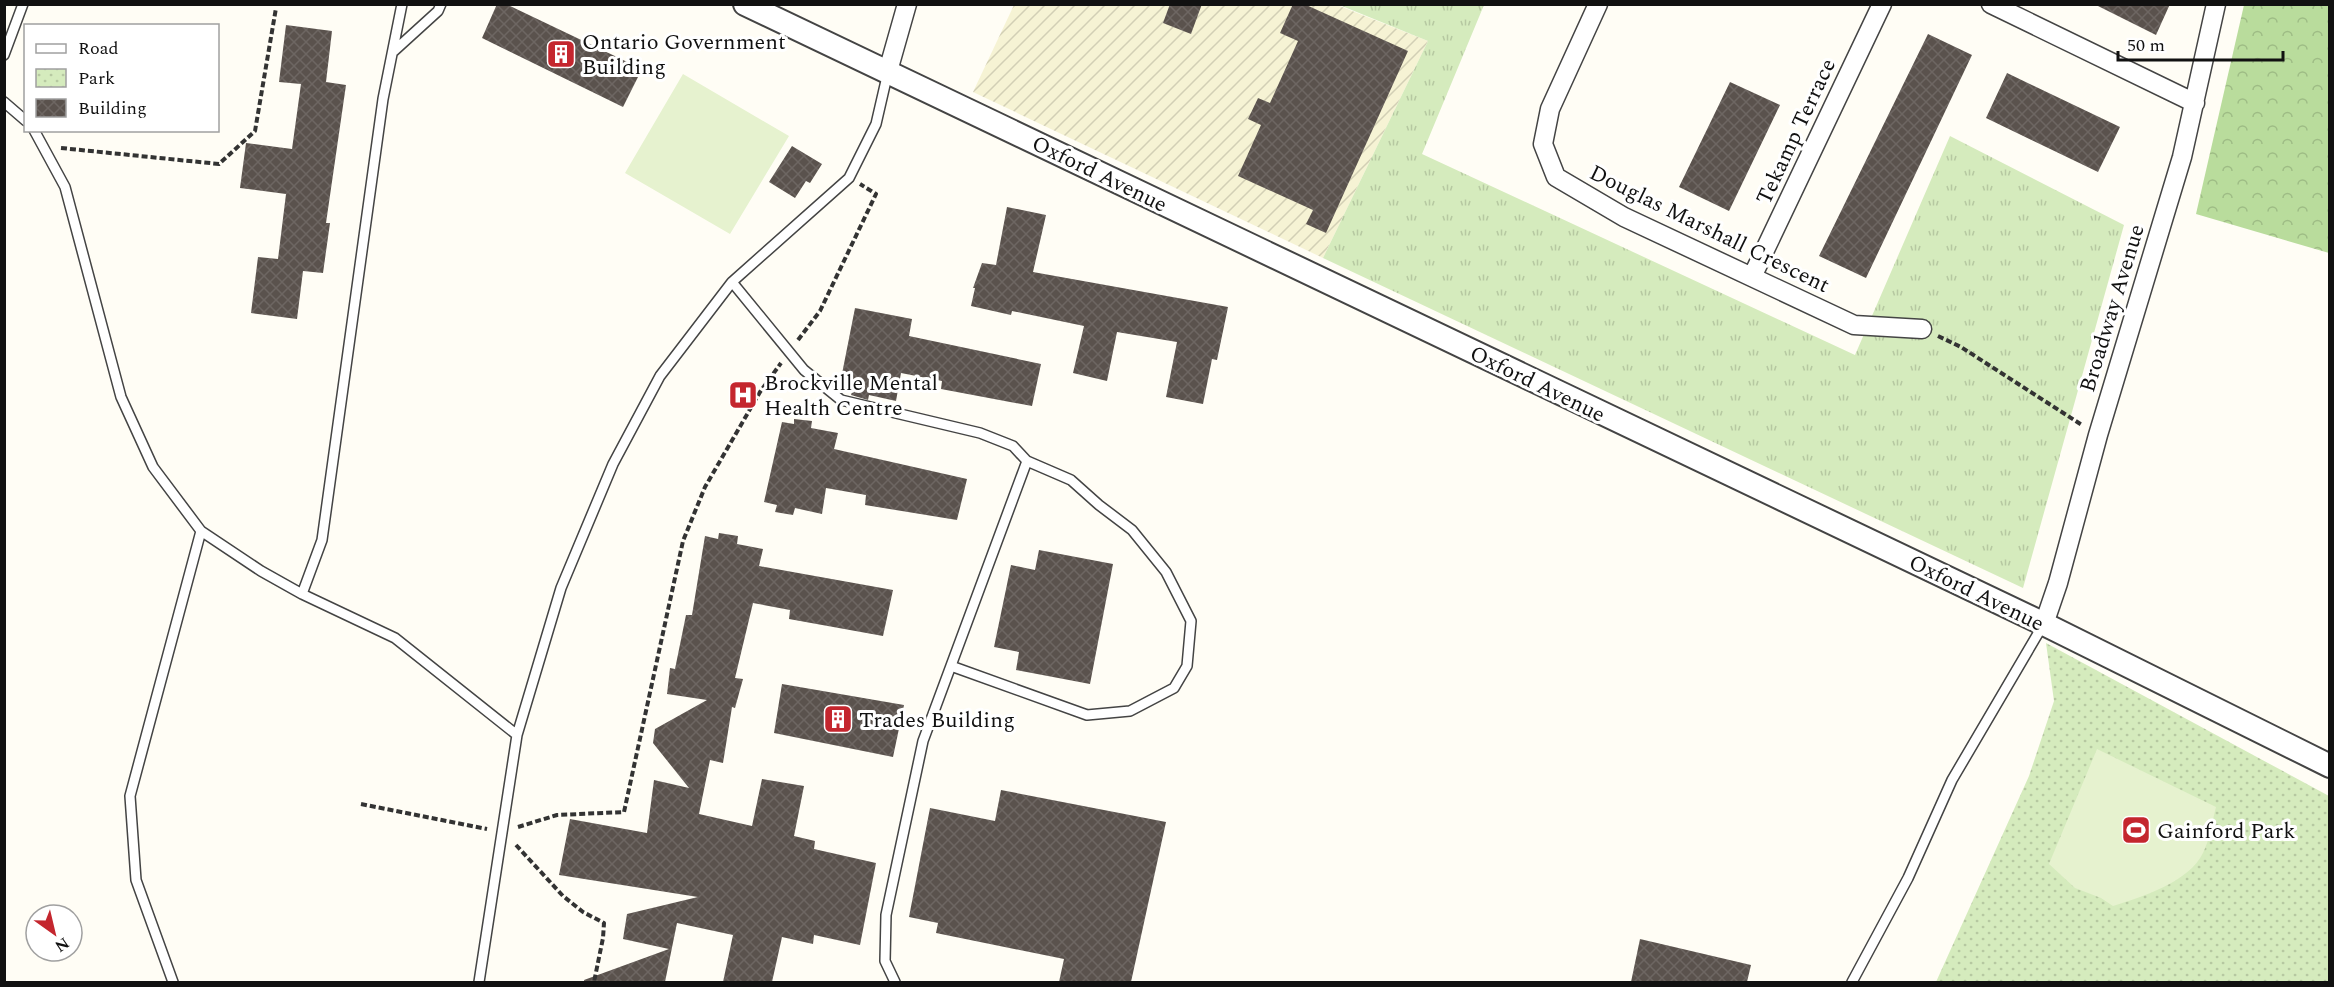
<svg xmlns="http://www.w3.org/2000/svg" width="2334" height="987" font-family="Spectral,serif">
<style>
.farmland{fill:url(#farmland-furrows)}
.grass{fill:url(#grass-tufts)}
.forest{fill:url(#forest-crowns)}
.park{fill:url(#park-dots)}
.pitch{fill:#e6f2cf}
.building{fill:url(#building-cross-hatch)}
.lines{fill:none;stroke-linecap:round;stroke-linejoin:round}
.service-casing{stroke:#444;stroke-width:12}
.minor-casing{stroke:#444;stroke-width:21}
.tertiary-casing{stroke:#444;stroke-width:26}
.path{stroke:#333;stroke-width:4;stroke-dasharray:6 3;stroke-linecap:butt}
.service{stroke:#fff;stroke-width:9}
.minor{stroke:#fff;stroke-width:18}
.tertiary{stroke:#fff;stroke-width:22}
.labels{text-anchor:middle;stroke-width:6;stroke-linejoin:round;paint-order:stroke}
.poi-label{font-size:22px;fill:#111;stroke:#fff;text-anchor:start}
.street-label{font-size:22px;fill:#111;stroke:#fff}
</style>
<defs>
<pattern id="farmland-furrows" width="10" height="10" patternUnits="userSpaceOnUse" patternTransform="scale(1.5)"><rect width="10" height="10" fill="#f6f3d4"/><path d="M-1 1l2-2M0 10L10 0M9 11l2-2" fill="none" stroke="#d2cfb5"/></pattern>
<pattern id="grass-tufts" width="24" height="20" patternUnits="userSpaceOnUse" patternTransform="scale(1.5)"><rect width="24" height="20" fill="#d5ebbd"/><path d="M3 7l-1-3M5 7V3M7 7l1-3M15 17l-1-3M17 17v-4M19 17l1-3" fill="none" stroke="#b6c8a1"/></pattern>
<pattern id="forest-crowns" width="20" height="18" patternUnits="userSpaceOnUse" patternTransform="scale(1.5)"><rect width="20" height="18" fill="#b9dc9c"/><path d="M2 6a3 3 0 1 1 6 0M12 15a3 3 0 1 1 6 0" fill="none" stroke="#9ebc85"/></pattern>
<pattern id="park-dots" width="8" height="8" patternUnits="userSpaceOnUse" patternTransform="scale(1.5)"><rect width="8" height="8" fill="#d5ebbd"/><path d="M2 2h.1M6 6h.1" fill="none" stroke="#b6c8a1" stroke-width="1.8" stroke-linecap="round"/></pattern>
<pattern id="building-cross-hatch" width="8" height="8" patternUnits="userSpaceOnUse" patternTransform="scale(1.5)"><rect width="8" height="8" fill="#5a524d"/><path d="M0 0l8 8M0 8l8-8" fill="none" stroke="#6d6662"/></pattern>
</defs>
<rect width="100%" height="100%" fill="#fffdf5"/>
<!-- farmland -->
<path class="farmland" d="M 1014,5 L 1337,5 L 1428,41 L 1323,258 L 973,92 Z"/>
<!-- grass -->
<path class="grass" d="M 1337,4 L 1484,5 L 1422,154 L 1855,355 L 1950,136 L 2124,225 L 2023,588 L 1323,258 L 1428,41 Z"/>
<!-- forest -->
<path class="forest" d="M 2244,5 L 2329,5 L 2329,253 L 2196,214 Z"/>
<!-- park -->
<path class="park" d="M 2046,643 L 2329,796 L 2329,982 L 1936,982 L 2029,776 L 2054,701 Z"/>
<!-- pitch -->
<path class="pitch" d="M 683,74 L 789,136 L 730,234 L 625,173 Z
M 2097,749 L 2216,807 C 2212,822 2210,839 2203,853 C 2189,882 2142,897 2113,906 L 2101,898 L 2075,888 L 2049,864 Z"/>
<!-- building -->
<path class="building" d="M 497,4 L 506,4 L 642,69 L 623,107 L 482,38 Z
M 1170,4 L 1202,4 L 1191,34 L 1163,23 Z
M 1293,4 L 1304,4 L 1408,51 L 1326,233 L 1306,224 L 1313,210 L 1238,176 L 1261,125 L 1248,119 L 1258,98 L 1270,103 L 1298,41 L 1280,33 Z
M 2094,4 L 2170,4 L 2156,35 Z
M 286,25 L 332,31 L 326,82 L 346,85 L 326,223 L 330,223 L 323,273 L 303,271 L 297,319 L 251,313 L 258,257 L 278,259 L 286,194 L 240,188 L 246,143 L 292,149 L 301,84 L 279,82 Z
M 1928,34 L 1972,55 L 1866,278 L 1819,256 Z
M 2007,73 L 2120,127 L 2098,172 L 1986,118 Z
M 1730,82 L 1780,105 L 1729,211 L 1679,187 Z
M 792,146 L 822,164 L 810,183 L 806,181 L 795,198 L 769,182 Z
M 1007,207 L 1046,215 L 1033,272 L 1228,307 L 1217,360 L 1212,359 L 1203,404 L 1166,397 L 1177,342 L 1117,332 L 1107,381 L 1073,373 L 1084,326 L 1012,311 L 1011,315 L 971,306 L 975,288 L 973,288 L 982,263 L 996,265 Z
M 855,308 L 912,319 L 909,336 L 1041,364 L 1032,406 L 941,389 L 942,381 L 901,373 L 896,401 L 869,395 L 868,400 L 851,395 L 852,392 L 839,389 Z
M 794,419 L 812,421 L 811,428 L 838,433 L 834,449 L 967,479 L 957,520 L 865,505 L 866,495 L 826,488 L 822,514 L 795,508 L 793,515 L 775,512 L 777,505 L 764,502 L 782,422 L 794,424 Z
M 719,533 L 738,536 L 737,544 L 763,549 L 759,566 L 893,590 L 883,636 L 789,619 L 790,610 L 753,603 L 735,678 L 743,679 L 735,708 L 732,707 L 723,763 L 710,760 L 699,814 L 752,826 L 762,779 L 804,786 L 794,836 L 815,841 L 814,849 L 876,863 L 860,945 L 814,935 L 813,944 L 782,937 L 772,982 L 723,982 L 733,935 L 677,923 L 665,982 L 584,982 L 584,980 L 669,949 L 623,939 L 627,914 L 698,897 L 559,875 L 570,819 L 647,833 L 654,780 L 689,788 L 653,743 L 655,729 L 707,700 L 667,694 L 670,668 L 675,669 L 686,615 L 692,615 L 705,536 L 718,539 Z
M 1039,550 L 1113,564 L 1090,684 L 1016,670 L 1019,652 L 994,647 L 1011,565 L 1035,570 Z
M 782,684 L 904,705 L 893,757 L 774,733 Z
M 1001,790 L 1166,822 L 1131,982 L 1059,982 L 1064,959 L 936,933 L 938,923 L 909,917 L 930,808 L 995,821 Z
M 1640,939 L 1751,965 L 1747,982 L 1631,982 Z"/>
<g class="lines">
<!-- service casing -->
<g class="service-casing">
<path id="service" d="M 394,51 L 438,11 L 441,4
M 4,55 L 23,4
M 4,102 L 26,121
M 34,130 L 65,187 L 121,397 L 153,467 L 201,531 L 261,571 L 302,594 L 395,638 L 517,735
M 732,282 L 804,370 L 841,400 L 980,433 L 1013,446 L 1027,461 L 923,741 L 886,915 L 885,961 L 895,982
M 302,594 L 322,540 L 383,99 L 402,4
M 951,666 L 1087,715 L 1130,711 L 1174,688 L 1187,666 L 1191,621 L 1166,572 L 1132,530 L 1099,505 L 1071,480 L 1027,461
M 173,982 L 136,880 L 130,796 L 201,531
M 479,982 L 517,735 L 561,588 L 613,464 L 660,376 L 732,282 L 849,178 L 876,124 L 888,72
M 1852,982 L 1908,878 L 1952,780 L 2043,625"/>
</g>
<!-- minor casing -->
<g class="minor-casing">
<path id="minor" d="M 1598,4 L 1550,109 L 1543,144 L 1556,177 L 1624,217 L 1854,325 L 1922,329
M 1991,4 L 2195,103
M 888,71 L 907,4
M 1752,277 L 1882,4
M 2044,624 L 2058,583 L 2098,435 L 2182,157 L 2216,4"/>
</g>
<!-- tertiary casing -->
<g class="tertiary-casing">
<path id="tertiary" d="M 745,4 L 2044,624 L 2330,766"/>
</g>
<!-- path -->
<path class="path" d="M 61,148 L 219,164 L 255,131 L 276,8
M 1938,336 L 1961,347 L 2082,425
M 798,340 L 820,311 L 876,194 L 860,184
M 361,804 L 487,829
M 518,827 L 557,815 L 624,812 L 683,541 L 705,487 L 760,392 L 781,363
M 516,845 L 563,896 L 583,912 L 604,923 L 603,938 L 594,982"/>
<!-- service -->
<use href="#service" class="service"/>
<!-- minor -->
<use href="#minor" class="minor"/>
<!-- tertiary -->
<use href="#tertiary" class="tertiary"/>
</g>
<!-- icons -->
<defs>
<g id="building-square" transform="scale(1.5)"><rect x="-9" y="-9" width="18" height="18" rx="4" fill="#c4262e" stroke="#fff"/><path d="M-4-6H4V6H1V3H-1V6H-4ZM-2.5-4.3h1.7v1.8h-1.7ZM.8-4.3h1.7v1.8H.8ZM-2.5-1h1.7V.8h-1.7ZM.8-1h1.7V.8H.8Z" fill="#fff"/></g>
<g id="hospital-square" transform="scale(1.5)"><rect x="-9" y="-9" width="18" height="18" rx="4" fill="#c4262e" stroke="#fff"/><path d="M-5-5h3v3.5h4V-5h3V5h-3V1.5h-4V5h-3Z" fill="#fff"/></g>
<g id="stadium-square" transform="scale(1.5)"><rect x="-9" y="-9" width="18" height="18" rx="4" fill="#c4262e" stroke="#fff"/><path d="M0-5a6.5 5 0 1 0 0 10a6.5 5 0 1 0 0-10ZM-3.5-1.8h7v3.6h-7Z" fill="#fff"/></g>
</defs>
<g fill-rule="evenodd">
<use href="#building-square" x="561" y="54"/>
<use href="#hospital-square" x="743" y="395"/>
<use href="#building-square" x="838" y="719"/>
<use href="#stadium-square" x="2136" y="830"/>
</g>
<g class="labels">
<!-- poi labels -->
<g class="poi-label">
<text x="582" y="49">Ontario Government<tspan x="582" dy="25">Building</tspan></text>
<text x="764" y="390">Brockville Mental<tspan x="764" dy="25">Health Centre</tspan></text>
<text x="859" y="727">Trades Building</text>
<text x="2157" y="838">Gainford Park</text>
</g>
<!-- street labels -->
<g class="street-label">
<text transform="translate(1795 131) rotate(-65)" y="8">Tekamp Terrace</text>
<text transform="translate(1100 173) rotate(26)" y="8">Oxford Avenue</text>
<text transform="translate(1710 228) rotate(26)" y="8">Douglas Marshall Crescent</text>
<text transform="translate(2111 308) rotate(-73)" y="8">Broadway Avenue</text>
<text transform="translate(1538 383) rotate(26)" y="8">Oxford Avenue</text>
<text transform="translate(1977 592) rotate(26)" y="8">Oxford Avenue</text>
</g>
</g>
<!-- border -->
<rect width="2334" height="987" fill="none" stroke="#111111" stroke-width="12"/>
<!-- legend -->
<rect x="24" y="24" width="195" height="108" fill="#ffffff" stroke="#a0a0a0" stroke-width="1.5"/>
<rect x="36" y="44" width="30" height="9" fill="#ffffff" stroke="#a0a0a0" stroke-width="1.5"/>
<text x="78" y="54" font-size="18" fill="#111111">Road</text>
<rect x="36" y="69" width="30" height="18" fill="url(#park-dots)" stroke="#a0a0a0" stroke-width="1.5"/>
<text x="78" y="84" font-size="18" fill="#111111">Park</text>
<rect x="36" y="99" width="30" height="18" fill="url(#building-cross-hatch)" stroke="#a0a0a0" stroke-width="1.5"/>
<text x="78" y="114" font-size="18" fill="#111111">Building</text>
<!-- north arrow -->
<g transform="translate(54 933) rotate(146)"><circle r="28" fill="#ffffff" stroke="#a0a0a0" stroke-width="1.5"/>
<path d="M0-4.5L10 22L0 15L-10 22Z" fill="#c4262e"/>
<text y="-9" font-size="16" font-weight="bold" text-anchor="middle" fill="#111111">N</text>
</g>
<!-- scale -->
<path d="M2118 51v9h165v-9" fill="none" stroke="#111111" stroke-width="3"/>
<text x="2127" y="51" font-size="18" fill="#111111" stroke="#ffffff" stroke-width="4.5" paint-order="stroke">50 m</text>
</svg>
